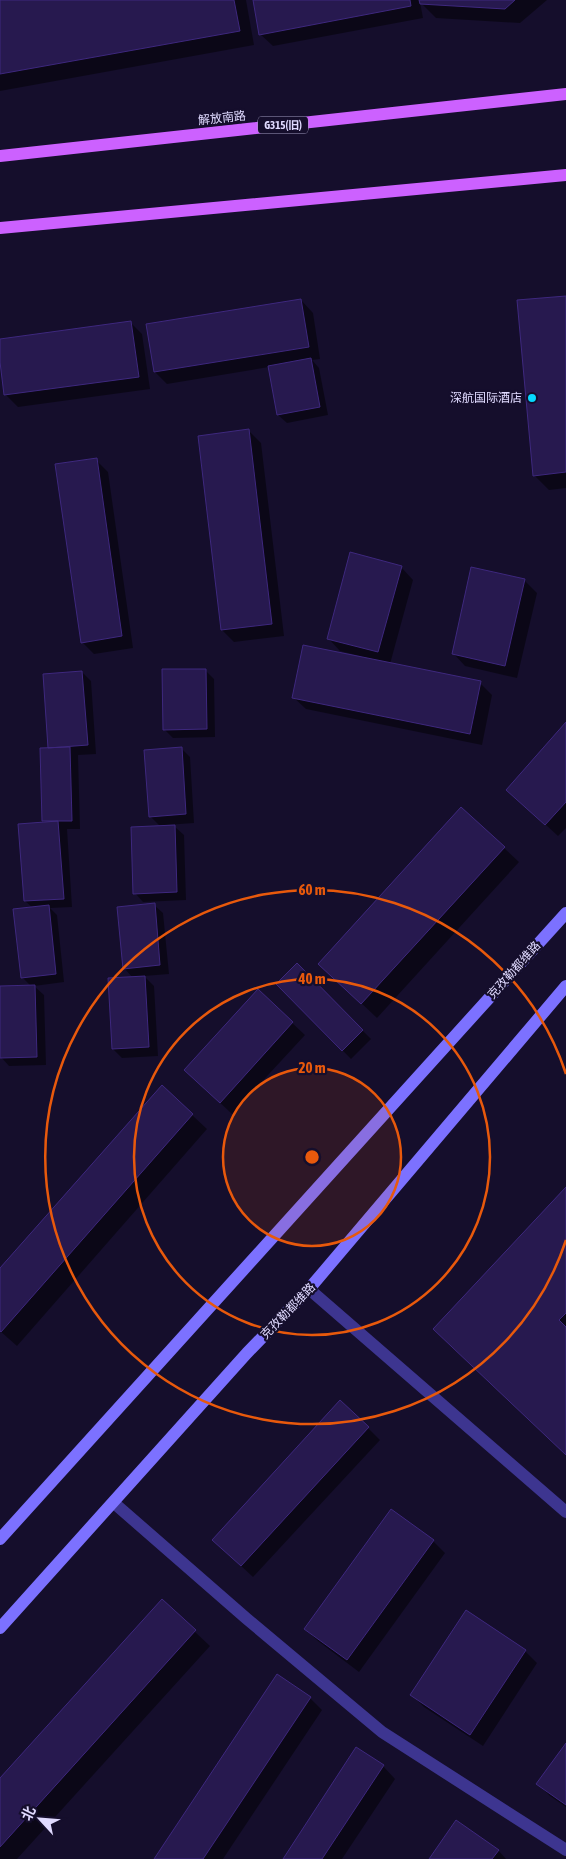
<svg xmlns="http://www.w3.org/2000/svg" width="566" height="1859" font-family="'Asap Condensed','Noto Sans SC',sans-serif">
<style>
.shadow{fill:#0007}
.building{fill:#27194f;stroke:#3e287e}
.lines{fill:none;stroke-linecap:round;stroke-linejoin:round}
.street{stroke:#3d3590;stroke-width:12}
.secondary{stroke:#7c71ff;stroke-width:12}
.primary{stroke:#cc61ff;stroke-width:12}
.ring{fill:none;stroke:#e8590c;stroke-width:2.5}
.poi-dot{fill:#06d9ff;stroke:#150e2c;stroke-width:2}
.labels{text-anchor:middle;stroke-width:4.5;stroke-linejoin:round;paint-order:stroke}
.shield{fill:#150e2c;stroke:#a39dc0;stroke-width:1}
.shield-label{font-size:11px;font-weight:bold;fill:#e0daff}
.street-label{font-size:12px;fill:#e0daff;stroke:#150e2c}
.poi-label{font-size:12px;fill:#e0daff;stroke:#150e2c;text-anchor:end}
.centre{fill:#e8590c;stroke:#150e2c;stroke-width:2.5}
.ring-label{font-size:15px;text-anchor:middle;font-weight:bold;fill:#e8590c;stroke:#150e2c;stroke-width:4.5;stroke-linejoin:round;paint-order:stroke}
</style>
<rect width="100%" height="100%" fill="#150e2c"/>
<!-- shadow -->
<path class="shadow" d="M 0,0 L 246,0 L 254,45 L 0,91 Z
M 254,0 L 547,0 L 520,23 L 436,18 L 420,2 L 423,18 L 273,46 L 260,34 Z
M 566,297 L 566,488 L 549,490 L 534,475 Z
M 301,300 L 313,313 L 320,359 L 312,360 L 319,368 L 328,415 L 287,423 L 278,415 L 269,367 L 167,384 L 155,372 Z
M 130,322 L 142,334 L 150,389 L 18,407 L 6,395 L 0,340 Z
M 249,431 L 261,443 L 284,636 L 234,642 L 222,630 Z
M 96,460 L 108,472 L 133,648 L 94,654 L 82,642 Z
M 401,567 L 413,580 L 390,664 L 480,683 L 492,695 L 482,745 L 306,709 L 293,697 L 359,658 L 360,656 L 340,651 L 328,638 Z
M 472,569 L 525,581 L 537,593 L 517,678 L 465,666 L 453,653 Z
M 205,670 L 214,679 L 215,737 L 173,738 L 164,729 Z
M 82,672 L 91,681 L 96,754 L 78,755 L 80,829 L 67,829 L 72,907 L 50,908 L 57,915 L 64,982 L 34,986 L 44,995 L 46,1065 L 9,1066 L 1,1057 L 0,988 L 32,987 L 22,977 L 33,908 L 25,901 L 43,823 L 41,749 L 50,749 Z
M 566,724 L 566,828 L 558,836 L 508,790 Z
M 181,748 L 190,757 L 194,823 L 166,825 L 166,827 L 175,827 L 184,835 L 186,900 L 143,902 L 135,893 L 161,827 L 150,816 Z
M 504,848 L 519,862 L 377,1018 L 320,964 Z
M 154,905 L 163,913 L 169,974 L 144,976 L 154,986 L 158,1056 L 122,1058 L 113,1049 L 133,978 L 124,968 Z
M 297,965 L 371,1039 L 351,1059 L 278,984 Z
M 258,991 L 305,1035 L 232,1114 L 198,1082 Z
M 162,1087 L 207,1129 L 17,1346 L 0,1331 L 0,1270 Z
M 566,1189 L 566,1454 L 449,1344 Z
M 368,1428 L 380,1440 L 253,1577 L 226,1552 Z
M 433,1541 L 445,1553 L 359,1672 L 318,1641 L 305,1629 Z
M 162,1601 L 210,1646 L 17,1859 L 0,1859 L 0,1780 Z
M 467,1612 L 525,1651 L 537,1663 L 483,1746 L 424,1707 L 412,1695 Z
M 278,1676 L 310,1698 L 322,1710 L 223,1859 L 155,1859 Z
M 566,1745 L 566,1807 L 550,1796 L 538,1784 Z
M 383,1766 L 395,1779 L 342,1859 L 284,1859 Z
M 498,1850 L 506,1859 L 430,1859 Z"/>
<!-- building -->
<path class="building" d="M 0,0 L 234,0 L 240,31 L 0,74 Z
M 253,0 L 410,0 L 411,6 L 259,35 Z
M 419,0 L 515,0 L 505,9 L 420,4 Z
M 566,296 L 566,472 L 533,476 L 517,300 Z
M 301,299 L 309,347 L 154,372 L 146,324 Z
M 131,321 L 139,377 L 4,395 L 0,362 L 0,339 Z
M 311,358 L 320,407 L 277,415 L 268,366 Z
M 249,429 L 272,624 L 221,630 L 198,436 Z
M 97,458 L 122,636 L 81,643 L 55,464 Z
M 350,552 L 402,566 L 378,652 L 327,639 Z
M 471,567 L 525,579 L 505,666 L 452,654 Z
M 303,645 L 481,681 L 470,734 L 292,698 Z
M 162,669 L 206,669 L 207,729 L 163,730 Z
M 82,671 L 88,745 L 48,748 L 43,674 Z
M 566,722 L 566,802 L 545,825 L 506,790 Z
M 70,747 L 72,821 L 42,821 L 40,748 Z
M 182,747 L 186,814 L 149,817 L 144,750 Z
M 461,807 L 505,847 L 361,1004 L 318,964 Z
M 58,821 L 64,899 L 24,901 L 18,824 Z
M 175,825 L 177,892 L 133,894 L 131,827 Z
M 155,903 L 160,965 L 123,969 L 117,907 Z
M 49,905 L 56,974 L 21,978 L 13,909 Z
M 297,963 L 363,1030 L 342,1051 L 276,984 Z
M 145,976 L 149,1047 L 112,1049 L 108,978 Z
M 35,985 L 37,1057 L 0,1058 L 0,986 Z
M 258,989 L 293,1022 L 220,1103 L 184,1070 Z
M 162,1085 L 193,1114 L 1,1332 L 0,1331 L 0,1268 Z
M 566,1187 L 566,1313 L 559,1320 L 566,1327 L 566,1455 L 433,1329 Z
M 340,1400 L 369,1427 L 241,1566 L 212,1540 Z
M 391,1509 L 434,1540 L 347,1660 L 304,1629 Z
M 162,1599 L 196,1630 L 0,1847 L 0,1778 Z
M 466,1610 L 526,1650 L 470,1735 L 410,1695 Z
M 277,1674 L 311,1697 L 203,1859 L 154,1859 Z
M 566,1743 L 566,1805 L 536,1784 Z
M 356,1747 L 384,1765 L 322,1859 L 283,1859 Z
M 456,1820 L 499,1850 L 492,1859 L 429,1859 Z"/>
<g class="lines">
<!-- street -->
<path class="street" d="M 309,1289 L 566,1512
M 114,1503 L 247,1619 L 382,1732 L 566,1850"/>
<!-- secondary -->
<path class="secondary" d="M 0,1539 L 566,913
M 0,1628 L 247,1353 L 309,1289 L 566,986"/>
<!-- primary -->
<path class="primary" d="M 0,156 L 566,94
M 0,228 L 566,175"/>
</g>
<!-- distance rings -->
<circle cx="312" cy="1157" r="89" fill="#e8590c" fill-opacity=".12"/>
<g class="ring">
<circle cx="312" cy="1157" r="89"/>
<circle cx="312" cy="1157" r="178"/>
<path d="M566 1240A267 267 0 1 1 566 1074"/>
</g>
<!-- markers -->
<circle class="poi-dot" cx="532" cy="398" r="5"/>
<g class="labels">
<!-- shield labels -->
<rect class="shield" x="258" y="116.5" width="50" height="17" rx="4"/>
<g class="shield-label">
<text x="283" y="129">G315(旧)</text>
</g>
<!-- street labels -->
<g class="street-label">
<text transform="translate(222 118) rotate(-6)" y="4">解放南路</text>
<text transform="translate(514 970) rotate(-48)" y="4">克孜勒都维路</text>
<text transform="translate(288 1311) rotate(-46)" y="4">克孜勒都维路</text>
</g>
<!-- poi labels -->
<g class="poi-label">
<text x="522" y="402">深航国际酒店</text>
</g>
</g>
<circle cx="312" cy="1157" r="8" class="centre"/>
<g class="ring-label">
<text x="312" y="895">60 m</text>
<text x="312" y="984">40 m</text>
<text x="312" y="1073">20 m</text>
</g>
<!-- north arrow -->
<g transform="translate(40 1819) rotate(296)" stroke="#150e2c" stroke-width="4" paint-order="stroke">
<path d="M0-4L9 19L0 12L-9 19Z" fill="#e0daff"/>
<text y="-8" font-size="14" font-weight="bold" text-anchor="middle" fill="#e0daff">北</text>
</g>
</svg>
